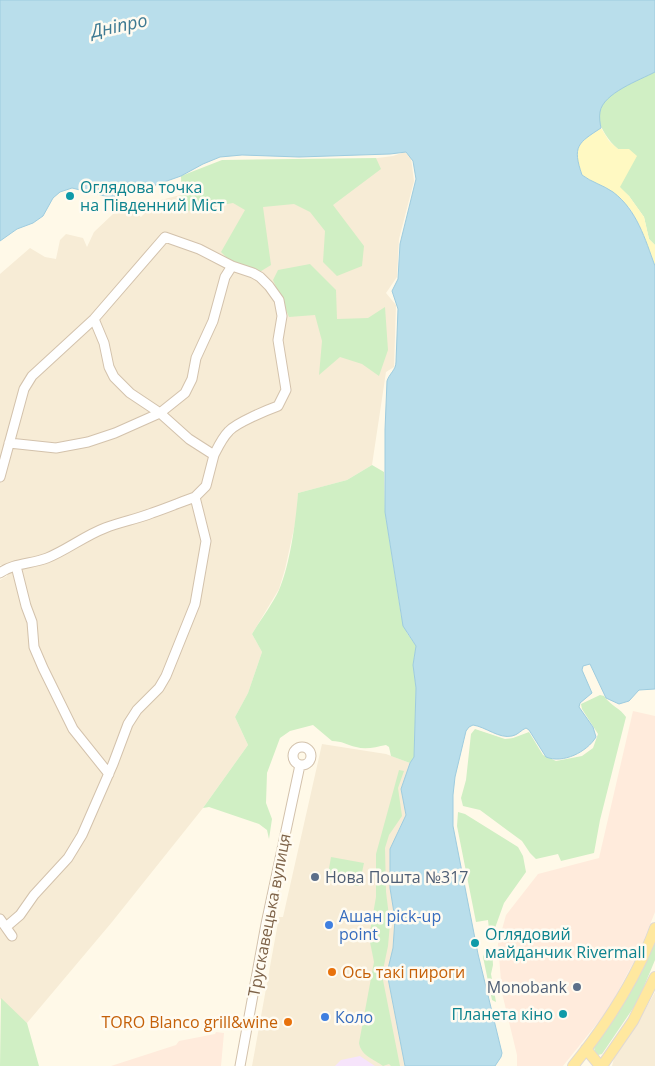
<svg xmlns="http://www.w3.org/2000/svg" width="655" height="1066" font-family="'Open Sans',sans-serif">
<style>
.residential{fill:#f7ecd6}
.commercial{fill:#ffebdc}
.education{fill:#f6e4fb}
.green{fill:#d0efc4}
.sand{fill:#fff9c2}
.water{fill:#b9deeb;stroke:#9eccdf}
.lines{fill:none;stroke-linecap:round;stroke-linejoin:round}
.minor-casing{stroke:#d3c2ac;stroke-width:11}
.major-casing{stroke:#e0d9d3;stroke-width:12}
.minor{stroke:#fff;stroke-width:9}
.major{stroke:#ffe89f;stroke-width:10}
.culture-dot{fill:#0f9aa8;stroke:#fffbf1;stroke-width:2}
.service-dot{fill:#5c6f8a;stroke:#fffbf1;stroke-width:2}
.shop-dot{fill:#3f7fe0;stroke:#fffbf1;stroke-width:2}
.food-dot{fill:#e8710a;stroke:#fffbf1;stroke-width:2}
.labels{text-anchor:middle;stroke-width:5;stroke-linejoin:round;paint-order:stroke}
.culture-label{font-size:16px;fill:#0d838f;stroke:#fffbf1;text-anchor:start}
.service-label{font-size:16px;fill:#4e5e75;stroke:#fffbf1;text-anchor:start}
.street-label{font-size:16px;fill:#7d6248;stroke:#fffbf1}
.shop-label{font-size:16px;fill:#366cbe;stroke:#fffbf1;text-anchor:start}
.food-label{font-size:16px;fill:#c56008;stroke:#fffbf1;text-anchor:start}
.water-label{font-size:18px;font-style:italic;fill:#3e7a93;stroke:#fffbf1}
</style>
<rect width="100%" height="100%" fill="#fff9e8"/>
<!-- residential -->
<path class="residential" d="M 405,152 L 411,158 L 414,181 L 399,239 L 397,277 L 386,293 L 396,305 L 394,367 L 386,372 L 372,465 L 347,480 L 298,493 L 297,515 L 285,569 L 279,589 L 252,634 L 262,652 L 248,693 L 235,717 L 248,745 L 203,808 L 112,922 L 27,1023 L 0,999 L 0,580 L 7,576 L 5,565 L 0,565 L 0,274 L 30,248 L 45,257 L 56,259 L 60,240 L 66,234 L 83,238 L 87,247 L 94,232 L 113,214 L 133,211 L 141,217 L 157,201 L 270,172 L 393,156 Z
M 322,744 L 386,754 L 410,763 L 401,789 L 406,815 L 397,833 L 390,888 L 395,919 L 393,948 L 387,973 L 405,1066 L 252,1066 L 279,917 L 283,917 Z
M 655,992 L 655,1066 L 612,1066 L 614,1058 L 640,1019 Z"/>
<!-- commercial -->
<path class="commercial" d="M 633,711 L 655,716 L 655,912 L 639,952 L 608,1010 L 563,1066 L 517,1066 L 517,1055 L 502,993 L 498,944 L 506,915 L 538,874 L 599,858 Z
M 216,1032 L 224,1033 L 221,1066 L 111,1066 L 176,1045 L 179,1041 L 215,1034 Z"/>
<!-- education -->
<path class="education" d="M 360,1056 L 375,1066 L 335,1066 L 341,1060 Z"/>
<!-- green -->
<path class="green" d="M 655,37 L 655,245 L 649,239 L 644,217 L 629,196 L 619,187 L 629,149 L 618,149 C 598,132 594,106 586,82 Z
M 376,158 L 381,169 L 333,205 L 364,246 L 362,266 L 337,276 L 323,262 L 325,231 L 310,212 L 294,204 L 263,207 L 271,265 L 258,273 L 230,261 L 221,252 L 245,210 L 233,203 L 182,212 L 181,176 L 222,160 Z
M 310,264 L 336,290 L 337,319 L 368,318 L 385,307 L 388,350 L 379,376 L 362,364 L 340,357 L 319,375 L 322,341 L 315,315 L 289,317 L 273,280 L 278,270 Z
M 372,465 L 384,472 L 385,512 L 401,615 L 407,633 L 416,646 L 413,665 L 416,688 L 414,757 L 410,763 L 391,756 L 389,747 L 386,745 C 376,747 366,750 356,747 C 347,745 342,741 332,741 L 313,725 L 290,731 L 280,738 L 267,773 L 266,803 L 272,819 L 269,839 L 267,830 L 259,824 L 209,807 L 203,808 L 248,745 L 235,717 L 248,693 L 262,652 L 252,634 C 261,619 272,605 279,590 C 290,565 296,520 298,493 L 347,480 Z
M 600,695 L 604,696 C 611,706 620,708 626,717 L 600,820 L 594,853 L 561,861 L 558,854 L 536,859 L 530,853 L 522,841 L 480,810 L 463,806 L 461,798 L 466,780 L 471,734 L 475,729 L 505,739 L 513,738 L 529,732 L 543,755 L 556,761 L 582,756 L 593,748 L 598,734 L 582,709 L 581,704 Z
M 399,770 L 404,771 L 398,788 L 402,816 L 389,835 L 385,848 L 386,892 L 390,924 L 388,946 L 382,975 L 400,1066 L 391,1066 L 389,1064 L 383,1066 C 374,1059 361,1056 359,1043 L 374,962 L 369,937 L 376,897 L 376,854 Z
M 458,812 L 465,814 L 518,847 L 523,856 L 526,872 L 504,903 L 495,928 L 489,929 L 488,920 L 476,922 L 457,826 Z
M 331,857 L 364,863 L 359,886 L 327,880 Z
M 655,943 L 655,960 L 638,1001 L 602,1054 L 598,1055 L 595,1054 L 594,1047 L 629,995 Z
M 492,948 L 493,965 L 491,974 L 496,1002 L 492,1000 L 483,957 L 486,949 Z
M 1,998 L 27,1023 L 39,1066 L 0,1066 Z"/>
<!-- sand -->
<path class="sand" d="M 601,128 L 609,141 L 618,149 L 629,149 L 637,156 L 620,187 L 629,196 L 644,217 L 649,239 L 655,245 L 655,266 L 639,224 L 629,207 L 582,175 C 572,146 578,143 601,128 Z"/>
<!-- water -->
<path class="water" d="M 0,0 L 655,0 L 655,72 C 640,80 603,93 600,112 C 599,117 600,123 601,128 C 578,143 572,146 582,175 C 591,182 603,185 613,192 C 637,210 645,239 655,266 L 655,689 L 639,690 L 629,701 L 619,704 L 606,698 L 590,664 L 583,666 L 582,670 L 592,693 L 580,703 L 579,707 L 593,727 L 596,737 C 587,752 563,764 546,757 L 529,730 L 526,728 C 521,730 518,735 512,736 C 499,739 486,727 473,725 L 469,727 L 466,731 L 455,777 L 453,795 L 453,826 L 478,954 L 502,1053 L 501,1057 L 495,1066 L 405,1066 L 387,973 L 393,948 L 395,919 L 390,888 L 390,849 L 406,815 L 401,789 L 410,763 L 414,757 L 416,688 L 413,665 L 416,646 L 403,626 L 385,512 L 385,430 L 387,381 C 389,374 396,370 396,362 L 398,309 L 392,291 L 398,279 L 400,244 L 416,179 L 413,161 L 406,152 L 390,154 L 299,157 L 242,155 L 220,157 L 203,164 L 181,176 L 133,193 L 109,197 L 72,188 L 60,192 L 53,198 L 43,216 L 33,223 L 17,229 L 0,241 Z"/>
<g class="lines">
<!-- minor casing -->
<g class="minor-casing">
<path id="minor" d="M 9,443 L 56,448 L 88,442 L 115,433 L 160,413 L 185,393 L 192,379 L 196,358 L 213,321 L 225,277 L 232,266
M 0,477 L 24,389 L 32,376 L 94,319 L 165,237 L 199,249 L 232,266 L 253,273 L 260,277 L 269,286 L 279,300 L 282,316 L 278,340 L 286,390 L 278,406 C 267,410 236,423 229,431 C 222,438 218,447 214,455 L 189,439 L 160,413 L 130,393 L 114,377 L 109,367 L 104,343 L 94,319
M 16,566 L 26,606 L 32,622 L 34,647 L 43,668 L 73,729 L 109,774
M 0,573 C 13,563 32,564 47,558 C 67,550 84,536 105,528 C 120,522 137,519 152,513 C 167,508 181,502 195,497
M293 756a9 9 0 1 1 18 0a9 9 0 1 1-18 0Z
M 0,919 L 12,936
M 6,927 L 20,915 L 34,895 L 68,858 L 82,835 L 113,764 L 128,724 L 137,710 L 159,688 L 166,676 L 195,604 L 206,541 L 195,497 L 206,486 L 214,455
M 240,1066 L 266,924 L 300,765"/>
</g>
<!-- major casing -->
<g class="major-casing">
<path id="major" d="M 586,1049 L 600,1066
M 573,1066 C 607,1024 636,980 655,928
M 602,1066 L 633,1021 L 655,977"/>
</g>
<!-- minor -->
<use href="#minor" class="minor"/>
<!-- major -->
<use href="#major" class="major"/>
</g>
<!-- markers -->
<g class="culture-dot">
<circle cx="70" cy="196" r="5"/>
<circle cx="475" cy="943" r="5"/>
<circle cx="563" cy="1014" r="5"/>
</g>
<g class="service-dot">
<circle cx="315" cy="877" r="5"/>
<circle cx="577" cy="987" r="5"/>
</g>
<g class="shop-dot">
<circle cx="329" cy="925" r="5"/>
<circle cx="325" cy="1017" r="5"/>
</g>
<g class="food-dot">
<circle cx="332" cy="972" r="5"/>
<circle cx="288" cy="1022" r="5"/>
</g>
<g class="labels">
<!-- culture labels -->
<g class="culture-label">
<text x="80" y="193">Оглядова точка<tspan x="80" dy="18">на Південний Міст</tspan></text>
<text x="485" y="940">Оглядовий<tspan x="485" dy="18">майданчик Rivermall</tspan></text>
<text x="553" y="1020" text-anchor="end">Планета кіно</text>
</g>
<!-- service labels -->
<g class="service-label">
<text x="325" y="883">Нова Пошта №317</text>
<text x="567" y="993" text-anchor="end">Monobank</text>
</g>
<!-- street labels -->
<g class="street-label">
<text transform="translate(269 915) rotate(-79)" y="6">Трускавецька вулиця</text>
</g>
<!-- shop labels -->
<g class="shop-label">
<text x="339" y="922">Ашан pick-up<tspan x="339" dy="18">point</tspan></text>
<text x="335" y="1023">Коло</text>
</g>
<!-- food labels -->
<g class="food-label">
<text x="342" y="978">Ось такі пироги</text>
<text x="278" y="1028" text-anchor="end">TORO Blanco grill&amp;wine</text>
</g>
<!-- water labels -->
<g class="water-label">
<text transform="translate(119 26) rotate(-12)" y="6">Дніпро</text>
</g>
</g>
</svg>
